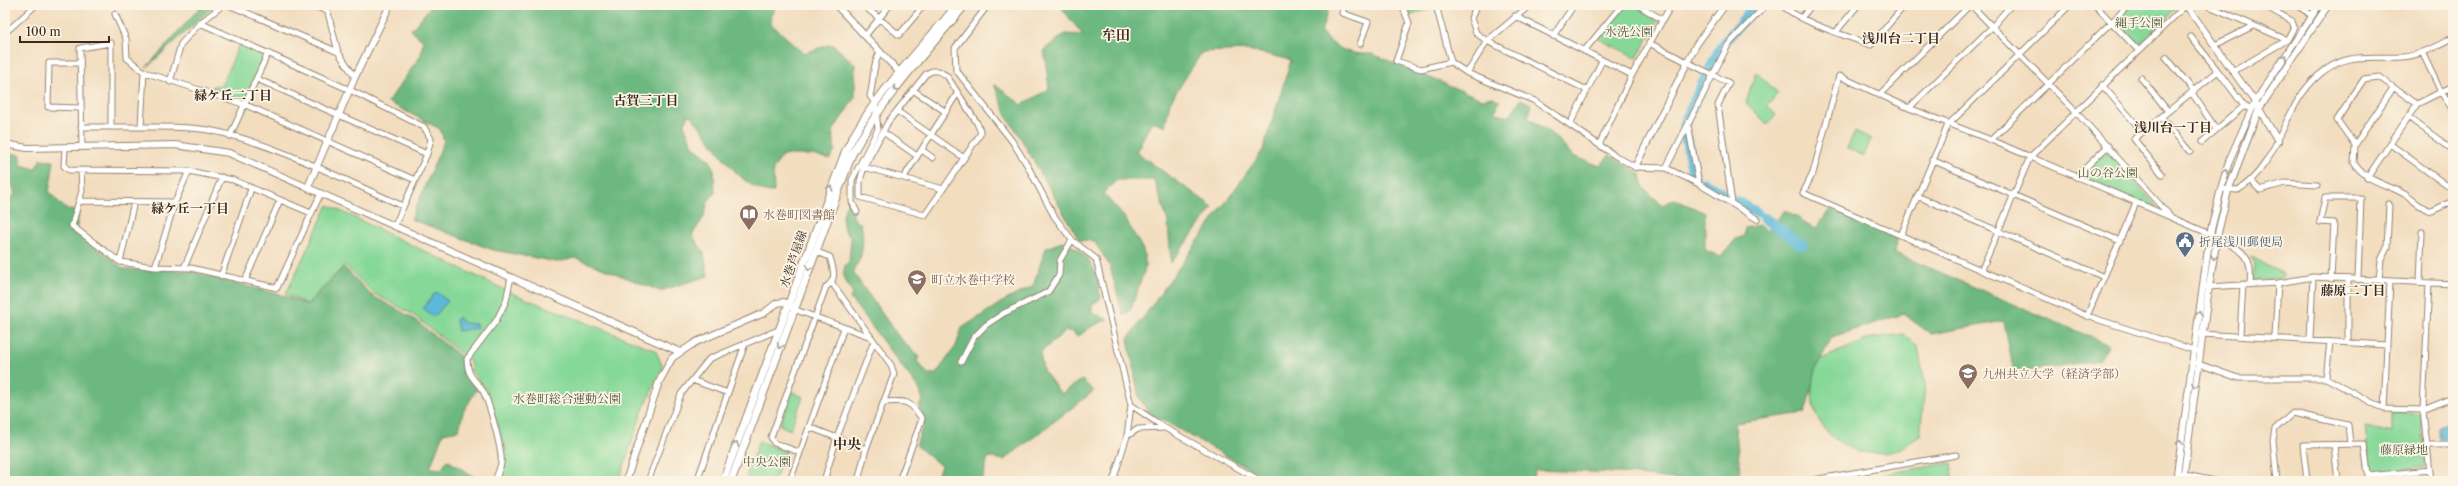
<svg xmlns="http://www.w3.org/2000/svg" width="2458" height="486" viewBox="0 0 2458 486" font-family="'Libre Caslon Text','Noto Serif JP',serif">
	<rect width="100%" height="100%" fill="#fcf5e5"/>
	<filter id="ink" filterUnits="userSpaceOnUse"><feTurbulence type="fractalNoise" baseFrequency=".025" numOctaves="2"/><feDisplacementMap in="SourceGraphic" scale="8" xChannelSelector="R" yChannelSelector="G"/><feConvolveMatrix kernelMatrix="1 2 1 2 8 2 1 2 1" color-interpolation-filters="sRGB"/></filter>
	<filter id="wash" filterUnits="userSpaceOnUse"><feTurbulence type="fractalNoise" baseFrequency=".012" numOctaves="4" result="noise"/><feDisplacementMap in="SourceGraphic" scale="16" xChannelSelector="R" yChannelSelector="G"/><feGaussianBlur stdDeviation="0.9" result="paint"/><feColorMatrix in="noise" values="0 0 0 0 0 0 0 0 0 0 0 0 0 0 0 0 0 1.4 0 .05"/><feComposite in="paint" operator="in"/></filter>
	<g filter="url(#wash)">
		<rect width="100%" height="100%" fill="#f2ddbf"/>
		<path fill="#86d898" stroke="#60815b" d="M1404,5h28l1,3 -25,8z
			M1625,5h10l23,15 -21,38 -40,-20z
			M2131,5h47v2l-40,39 -23,-25z
			M239,44l24,9 1,3 -19,42 -5,3 -28,-10 2,-6 5,2c7,-6 15,-33 20,-43z
			M1756,72l22,21 -11,13 9,9 -9,9 -21,-21z
			M2453,89v16l-8,-12z
			M1855,131l16,8 -7,17 -17,-8z
			M2106,151h3l49,57 -2,1 -74,-31v-3z
			M328,205l186,89 141,56 8,17 -21,45 -23,69h-120l6,-16v-17l-19,-59 -15,-18 -1,-10 -58,-47 -39,-21 -28,-28 -38,39 -21,-10z
			M2250,256l33,18v4l-30,2 1,-15z
			M1904,334l14,13 7,38 -5,51c-7,4 -14,10 -21,13 -35,15 -80,-9 -86,-46 -3,-16 1,-28 6,-43l52,-22z
			M792,392l11,5 -13,33 -10,-5z
			M2392,413l29,1 5,53 -56,7 -5,-48 27,6z
			M759,441l27,11 -12,29h-16l-12,-5z
			M1951,463l3,18 -101,-2z"/>
		<path fill="#6cb880" stroke="#54714f" d="M202,5h13l-69,63z
			M432,5h345l-7,12 2,8 32,28 28,-9 23,20v33l-22,34 2,20 -5,8 -18,-4h-29l-10,14 1,23c-36,1 -62,-56 -85,-78l-5,11 9,21 17,14 4,10 1,23 -7,8 -4,16 -12,18 12,18 4,23 -48,15 -84,-33 -19,4 -64,-12 -82,-31 33,-78 -4,-12 -52,-27 33,-47 2,-14 -12,-11z
			M1064,5h266l-9,27c14,17 29,23 51,22l110,45 11,-2 7,4 -5,11 14,5 12,-18 11,6 -4,12 29,21 16,18 27,10 9,-11 32,19 2,13 19,18 12,-6 31,14v37l16,7 15,-18 8,-3 1,-8 13,-3 9,6 18,-21 31,19 14,-20 66,27 -1,17 214,92 -10,15 -85,13 -10,-52 -73,13 -28,-20 -71,23 -15,29 -12,47 -70,10 6,58h-50l-71,-8 -85,-3 -1,11h-263l-121,-68 -11,-15 -11,-59 135,-189 28,-90 -43,-10 -46,2 -32,50 -5,24 -13,-5 -16,31 77,55 -42,56 -3,-41 -14,-42h-37l-14,13 22,25 18,32 3,16 -15,43 -8,7 -13,-50 -16,-25 -15,-1 -63,-110 -8,-11 -14,-35 28,21 27,-16 -5,-39 21,-16 18,1 -20,-25z
			M5,152l16,3v10l14,4 6,-10 13,2 -5,31 17,17 13,3 -3,20 48,37 65,2 96,25 22,9 37,-38 27,28 40,22 54,43v15l12,14 -14,23 -4,18 -16,3 -13,35 12,1 5,-9 34,21h-476v-278h2l8,-10 -3,-8 -7,-4z
			M849,197l5,22 7,5c3,13 3,35 -7,44v6l44,62 21,21 -2,4 11,13h8l20,-28 6,-18 40,-26 31,-16 13,-38 18,-7c29,16 31,26 37,57l-9,7v8l16,6 -17,8 -14,10 -5,-6h-7l-25,22 3,17 18,24 21,-14 12,11 -90,69 -16,-3 -6,24h-47l6,-15 -25,-21 9,-26 -6,-13 4,-7 -7,-14 -66,-87 3,-5 -10,-16 2,-12 4,-4 2,-23c-14,-14 -8,-24 -2,-41z"/>
		<path fill="#5bb9d9" stroke="#4b727c" d="M436,292l12,9 -14,16 -11,-9z
			M458,317l5,6 13,1 1,4 -19,3 -2,-11z
			M2453,420v19l-14,1v-14z"/>
		<g fill="none" stroke-linecap="round" stroke-linejoin="round">
			<path stroke="#5bb9d9" stroke-width="11" d="M1711,67l12,-23 33,-39
				M1684,124l23,-49
				M1686,138l8,39
				M1704,183l23,13
				M1736,201l20,11
				M1764,218l38,27"/>
		</g>
	</g>
	<g filter="url(#ink)">
		<g fill="none" stroke-linecap="round" stroke-linejoin="round">
			<defs>
				<path id="minor" d="M229,5l109,47
					M312,5l15,6
					M326,5l12,47 17,25
					M863,5l36,30 25,-30
					M988,5l-33,43 1,22 56,71 15,24 27,51 18,24 24,19 35,146 -4,31 -14,45
					M1345,5l-3,8 26,9 -8,22
					M1402,5l7,18 -13,38 25,8 30,-7
					M1436,5l15,57 16,11 68,28 79,54 21,12 31,1 33,16 58,35
					M1477,5l-6,13 5,15 11,8 100,49
					M1638,5l23,14
					M1782,5c17,17 65,31 89,40l34,-40
					M1971,5l105,107 95,105
					M2095,5l43,45
					M2207,5l80,35 -53,31
					M2263,5l29,16 2,6 -7,13
					M2296,5l16,10
					M115,14l11,25 1,19 17,14 102,33 169,75
					M1515,16l117,59
					M1802,17l10,-12
					M200,23l150,67 74,37 7,12 -4,15 -32,71
					M1836,32l22,-27
					M5,33l31,-28
					M865,36l25,-31
					M1553,36l21,-31
					M2191,37l27,34
					M1649,43l80,40 -11,22 14,98
					M2215,45l38,-19
					M1584,51l38,-46
					M2422,52l19,40 12,18
					M2166,57l28,34
					M80,63h-31l-1,44 32,1
					M932,71h7l8,5 30,47 4,10 -38,56 -79,-22 24,-45 38,-48z
					M144,72l-3,55c22,0 44,-1 67,3 62,11 136,50 195,76
					M1467,73l20,-32 43,-36
					M2141,78l27,33
					M257,79l170,75
					M170,82l11,-38 19,-21 23,-18
					M2102,85l41,47
					M913,90l33,22
					M2192,93l24,36
					M1879,95l91,-90
					M2417,104l-38,-27 -15,2 -27,41 18,25 -1,18c12,19 34,21 52,32 10,7 14,13 26,16l21,-10
					M1909,108l83,-81 19,-22
					M897,111l67,47
					M2161,117l29,35
					M2408,117l45,33
					M1570,124l32,-63
					M1688,125l11,59
					M81,127h60
					M883,132l34,24
					M230,136l38,-83
					M1991,140l138,-135
					M2202,142l42,-36
					M2390,144l63,46
					M1599,145l33,-70 39,-70
					M2355,145l38,-57
					M82,146l-2,-98 31,-5v83
					M65,147l-1,19 5,4 120,1 44,9 78,33
					M922,150l11,8
					M1932,160l188,81
					M861,166l3,1 -4,14v16l65,18 18,-26
					M1666,168l62,-123 38,-40
					M2162,174l-28,-35 84,-68 26,35 8,4
					M904,177l53,-83
					M2076,177l32,-31
					M2367,178l50,-74 36,-18
					M2251,181l9,9 25,-7 32,2
					M2221,189l17,1c43,-27 44,-84 81,-115 27,-24 51,-16 83,-18 18,-1 36,-12 51,-19
					M1917,196l187,81
					M79,201l3,-10 -1,-21
					M175,202l-96,-1 -7,25 48,36 35,5 36,1 86,20 44,-95
					M857,212l-5,-10v-22l26,-51 -3,-26 -5,-7c4,-15 2,-31 10,-44
					M1901,235l47,-110 122,-120
					M120,262l14,-60
					M155,267l20,-65 14,-31
					M184,268l38,-91
					M1982,269l48,-112 156,-152
					M221,276l30,-87
					M2331,279l3,-56 -14,-1 5,-24h36l-3,81
					M2379,280l2,-20 6,-12 2,-44
					M245,281l35,-81
					M2420,282l2,-50
					M832,283l39,54
					M2429,283l-6,127 8,71
					M2207,287l71,-4 35,-6 140,7
					M793,309l78,28 20,28 3,9 -28,75 -8,32
					M2087,316l49,-113
					M2200,334l187,11
					M2240,335l3,-51
					M2275,337l3,-54
					M2310,339l3,-62
					M2348,342v-63
					M2197,351l-110,-35 -284,-123 10,-20 26,-97 70,32 82,32 226,97c24,14 36,15 33,47
					M961,362l13,-25 12,-12 18,-12 44,-21 11,-17 1,-15 12,-20
					M2196,363l42,15h88l58,31 39,1 30,-12
					M2326,378l4,-36
					M692,380l36,13
					M883,402c23,-1 26,-3 39,17l-23,62
					M1131,405l34,23 96,53
					M2384,409l6,-128
					M809,427l57,22
					M1127,436l11,-7 26,-1
					M2334,445l4,36
					M2428,445h25
					M799,452l-25,-9 -3,-6 55,-150c12,-8 7,-18 4,-30l-15,-6
					M2398,473l1,8
					M2181,474l34,7
					M2368,476l62,-6
					M1813,480l143,-25
					M495,481c2,-6 5,-12 6,-18 2,-11 -12,-61 -18,-72 -9,-14 -15,-12 -16,-32l29,-38 10,-20 5,-24
					M648,481l33,-87 28,-35 69,-29
					M697,481l48,-137
					M790,481l54,-153
					M824,481l13,-44 37,-96
					M2277,481l-4,-41 2,-11 18,-16 55,12 2,19
					M2307,481l-4,-36 61,-1 5,37"/>
				<path id="tertiary" d="M836,5l66,70
					M2186,5l69,97 23,39
					M5,144l22,4 148,-3 54,8 451,199
					M1635,167l61,-122 29,-40
					M308,187l47,-110 35,-72
					M626,481l33,-99 13,-24 24,-16 68,-29 13,-10 7,-1 7,4
					M2176,481l34,-247 11,-45 8,-28 26,-59 64,-97
					M2183,481l26,-194 8,-50 11,-46 31,-82 69,-104"/>
				<path id="secondary" d="M723,481l123,-331c27,-54 73,-98 111,-145
					M731,481l121,-327c30,-55 73,-101 113,-149"/>
			</defs>
			<use href="#minor" stroke="#96846e" stroke-width="7"/>
			<use href="#tertiary" stroke="#96846e" stroke-width="8"/>
			<use href="#secondary" stroke="#96846e" stroke-width="9"/>
			<use href="#minor" stroke="#fff" stroke-width="5"/>
			<use href="#tertiary" stroke="#fff" stroke-width="6"/>
			<use href="#secondary" stroke="#fff" stroke-width="7"/>
		</g>
		<defs><path id="oneway-chevron" d="M-2-3.5L2.5 0L-2 3.5" fill="none" stroke-width="1.6" stroke-linecap="round" stroke-linejoin="round"/></defs>
		<g stroke="#a79f9a">
			<use href="#oneway-chevron" transform="translate(2284 57) rotate(-56)"/>
			<use href="#oneway-chevron" transform="translate(896 89) rotate(127)"/>
			<use href="#oneway-chevron" transform="translate(2226 172) rotate(-73)"/>
			<use href="#oneway-chevron" transform="translate(830 188) rotate(-70)"/>
			<use href="#oneway-chevron" transform="translate(2214 257) rotate(99)"/>
			<use href="#oneway-chevron" transform="translate(809 268) rotate(111)"/>
			<use href="#oneway-chevron" transform="translate(2199 314) rotate(-82)"/>
			<use href="#oneway-chevron" transform="translate(780 346) rotate(110)"/>
			<use href="#oneway-chevron" transform="translate(2195 385) rotate(98)"/>
			<use href="#oneway-chevron" transform="translate(2180 442) rotate(-82)"/>
			<use href="#oneway-chevron" transform="translate(736 444) rotate(-69)"/>
		</g>
	</g>
	<defs>
		<symbol id="library-pin" viewBox="-11 -11 22 30"><path d="M0 17L-7.5 6A9.5 9.5 0 1 1 7.5 6Z" fill="#8d6e63" stroke="#fcf5e5"/><path d="M-6-4Q-3-5.5-.7-3.5V5Q-3 3-6 4ZM6-4Q3-5.5 .7-3.5V5Q3 3 6 4Z" fill="#fff"/></symbol>
		<symbol id="civic-pin" viewBox="-11 -11 22 30"><path d="M0 17L-7.5 6A9.5 9.5 0 1 1 7.5 6Z" fill="#5c6f8a" stroke="#fcf5e5"/><path d="M-.6-6.5H3V-4.5H.6V-3L4-1V1h2V6H-6V1h2V-1L-.6-3ZM-1.2 2.5V6h2.4V2.5Z" fill="#fff"/></symbol>
		<symbol id="school-pin" viewBox="-11 -11 22 30"><path d="M0 17L-7.5 6A9.5 9.5 0 1 1 7.5 6Z" fill="#8d6e63" stroke="#fcf5e5"/><path d="M0-5L7-2L0 1L-7-2ZM-4 1L0 2.5L4 1V4Q0 6-4 4Z" fill="#fff"/></symbol>
		<symbol id="university-pin" viewBox="-11 -11 22 30"><path d="M0 17L-7.5 6A9.5 9.5 0 1 1 7.5 6Z" fill="#8d6e63" stroke="#fcf5e5"/><path d="M0-5L7-2L0 1L-7-2ZM-4 1L0 2.5L4 1V4Q0 6-4 4Z" fill="#fff"/></symbol>
	</defs>
	<g fill-rule="evenodd">
		<use href="#library-pin" x="738" y="203" width="22" height="30"/>
		<use href="#civic-pin" x="2174" y="230" width="22" height="30"/>
		<use href="#school-pin" x="906" y="268" width="22" height="30"/>
		<use href="#university-pin" x="1957" y="362" width="22" height="30"/>
	</g>
	<g text-anchor="middle" dominant-baseline="central" stroke-width="3.5" stroke-linejoin="round" paint-order="stroke">
		<g font-size="12" fill="#4e563c" stroke="#fcf5e5">
			<text x="2139" y="22">縄手公園</text>
			<text x="1629" y="31">水洗公園</text>
			<text x="2108" y="172">山の谷公園</text>
			<text x="567" y="398">水巻町総合運動公園</text>
			<text x="2404" y="449">藤原緑地</text>
			<text x="767" y="461">中央公園</text>
		</g>
		<g font-size="12" fill="#785e54" stroke="#fcf5e5" text-anchor="start">
			<text x="763" y="214">水巻町図書館</text>
			<text x="931" y="279">町立水巻中学校</text>
			<text x="1982" y="373">九州共立大学（経済学部）</text>
		</g>
		<g font-size="12" fill="#4e5e75" stroke="#fcf5e5" text-anchor="start">
			<text x="2199" y="241">折尾浅川郵便局</text>
		</g>
		<g font-size="12" fill="#3b2a1e" stroke="#fcf5e5">
			<text transform="translate(793 259) rotate(-71)">水巻芦屋線</text>
		</g>
		<g font-size="13" font-weight="bold" fill="#3b2a1e" stroke="#fcf5e5">
			<text x="1901" y="38">浅川台二丁目</text>
			<text x="233" y="95">緑ケ丘二丁目</text>
			<text x="646" y="100">古賀三丁目</text>
			<text x="2173" y="127">浅川台一丁目</text>
			<text x="190" y="208">緑ケ丘一丁目</text>
			<text x="2353" y="290">藤原二丁目</text>
		</g>
		<g font-size="14" font-weight="bold" fill="#3b2a1e" stroke="#fcf5e5">
			<text x="1116" y="35">牟田</text>
			<text x="847" y="444">中央</text>
		</g>
	</g>
	<rect width="2458" height="486" fill="none" stroke="#fcf5e5" stroke-width="20"/>
	<path d="M20 36v6h89v-6" fill="none" stroke="#3b2a1e" stroke-width="2"/>
	<text x="26" y="36" font-size="12" fill="#3b2a1e" stroke="#fcf5e5" stroke-width="3" paint-order="stroke">100 m</text>
</svg>
